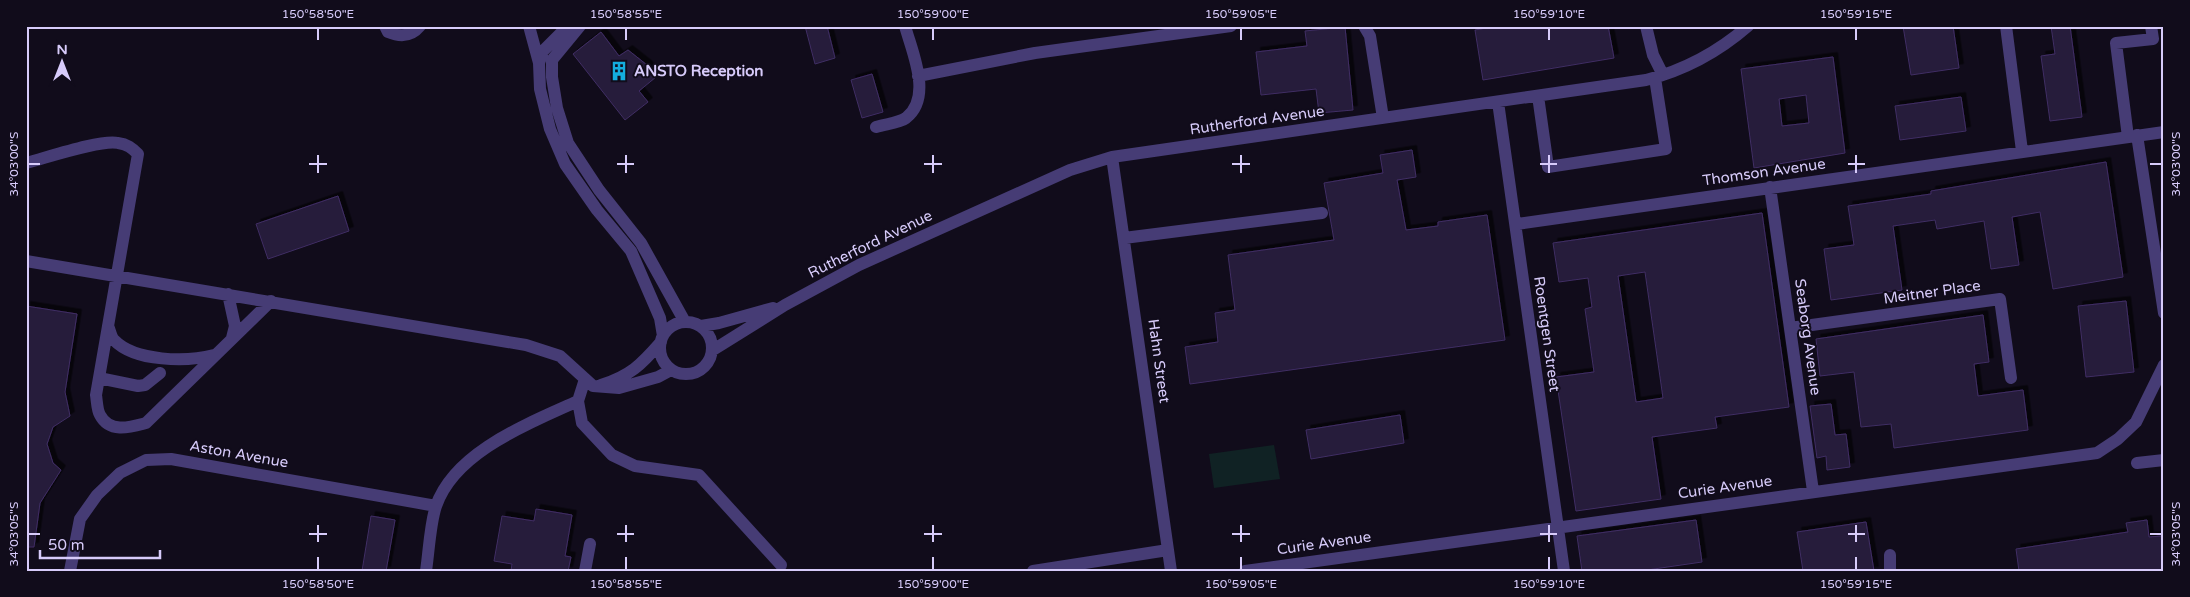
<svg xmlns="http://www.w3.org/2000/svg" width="2190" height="597" viewBox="0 0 2190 597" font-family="'Varela Round',sans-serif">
	<defs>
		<filter id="shadow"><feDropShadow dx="4.5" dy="-4.5" stdDeviation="0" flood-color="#0009"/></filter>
	</defs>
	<rect width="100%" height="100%" fill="#110c1b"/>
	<path fill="#102224" d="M1274,445l6,34 -66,9 -5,-34z"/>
	<path fill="#251a3a" stroke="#402e64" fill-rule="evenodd" filter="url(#shadow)" d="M805,26h22l8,32 -20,6z
		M1499,26h109l6,32 -131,22 -8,-50z
		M1903,26h50l6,42 -48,7z
		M2051,26h19l12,91 -32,4 -9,-65 14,-2z
		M1345,27l8,83 -34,3 -3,-24 -55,6 -5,-43 51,-6 -2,-15z
		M601,32l18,24 9,-6 19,15 9,12 -17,14 9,11 -23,18 -52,-66z
		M1833,57l12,96 -91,15 -13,-99zM1806,95l3,28 -27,3 -3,-27z
		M872,74l11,38 -21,6 -11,-38z
		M1961,97l5,34 -66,9 -5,-34z
		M1412,150l4,27 -19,3 9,50 32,-4v-4l49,-7 18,125 -315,44 -5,-37 33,-5 -3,-29 20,-3 -7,-55 106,-15 -10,-57 59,-10 -3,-18z
		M2106,162l17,115 -70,12 -13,-77 -28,5 7,48 -28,4 -7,-48 -47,8 -2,-9 -42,6 9,64 -71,10 -7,-51 30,-4 -6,-39 83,-12v-3z
		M338,196l11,35 -81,28 -12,-35z
		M1762,213l27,194 -74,10 2,11 -65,9 9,62 -85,12 -20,-134 38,-5 -9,-63 7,-2 -4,-29 -29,4 -6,-39zM1645,272l18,126 -27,4 -18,-126z
		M2126,301l8,71 -48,5 -8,-71z
		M26,306l51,8 -12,78 5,24 -17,11 -6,17 6,19 8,7 -21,33 -6,44h-8z
		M1983,315l6,47 -15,2 4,32 45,-6 5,40 -134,18 -3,-24 -30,3 -7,-55 -34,4 -4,-37z
		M1831,404l4,31 11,-1 4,33 -23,3 -1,-14 -9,2 -7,-52z
		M1400,415l4,28 -93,16 -5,-29z
		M536,509l36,6 -7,41 6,1 -3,14h-57l1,-7 -18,-3 8,-45 32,5z
		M371,516l24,4 -9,51h-24z
		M1696,520l6,42 -62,9h-58l-5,-35z
		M2147,520l2,17 13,-1 2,35h-145l-3,-22 112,-17 -2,-9z
		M1866,522l8,49h-71l-6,-39z"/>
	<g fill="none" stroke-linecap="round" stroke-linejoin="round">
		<path stroke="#463c75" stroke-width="12" d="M385,26l3,6c12,5 23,5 32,-6
			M529,26l10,37
			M568,26l-25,25 -4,12 1,26 10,40 15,35 32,46 34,41 29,67 3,18
			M580,26l-28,34v17l5,31 11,35 31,47 42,53 44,79
			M1364,26l6,10 13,82
			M1646,26l7,29 10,20
			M2006,26l16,125
			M918,76l117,-23 196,-27
			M1538,96l10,71 118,-18 -11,-71
			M1498,102l66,469
			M876,127c9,-3 23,-4 30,-9 27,-21 6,-66 -1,-92
			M2137,135l27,178
			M2128,137l-12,-94 37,-4 -2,-13
			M1112,157l59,414
			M26,163c20,-5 75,-24 92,-20 9,1 14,5 20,11l-42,241c1,6 1,15 4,20 10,19 31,12 46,8l125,-122
			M1770,187l43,304
			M1517,224l647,-92
			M1124,238l198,-25
			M26,261l500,84 34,11 33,30 26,2 39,-11 13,-7
			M228,294l7,32 -3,12
			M660 348a26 26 0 1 1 52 0a26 26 0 1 1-52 0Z
			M108,326c2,4 3,11 6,14 21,22 73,22 100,15
			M701,326l18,-3 54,-15
			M1790,328l210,-29 11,79
			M713,350l72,-45 74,-40 211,-95 42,-13 534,-77c39,-10 71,-27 102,-54
			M99,378l39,8 7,-1 15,-12
			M585,379l-7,22 4,22 30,32 23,11 64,9 82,90
			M601,385c29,-9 40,-20 60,-43
			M2137,463l27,-3
			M1890,555v16
			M70,571l10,-52 17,-24 23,-22 26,-13 25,-1 265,47
			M426,571c3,-20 4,-47 10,-65 19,-55 94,-83 142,-105
			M585,571l5,-27
			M1033,571l135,-21
			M1245,571l852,-118 21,-14 18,-17 28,-57"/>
	</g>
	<path fill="none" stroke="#d7cbfa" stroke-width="2" d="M318,28v12M626,28v12M933,28v12M1241,28v12M1549,28v12M1856,28v12M318,155v18M626,155v18M933,155v18M1241,155v18M1549,155v18M1856,155v18M28,164h12M309,164h18M617,164h17M924,164h18M1232,164h18M1540,164h17M1848,164h17M2150,164h12M318,525v17M626,525v17M933,525v17M1241,525v17M1549,525v17M1856,525v17M28,534h12M309,534h18M617,534h17M924,534h18M1232,534h18M1540,534h17M1848,534h17M2150,534h12M318,557v13M626,557v13M933,557v13M1241,557v13M1549,557v13M1856,557v13"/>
	<defs>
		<symbol id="building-bare" viewBox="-9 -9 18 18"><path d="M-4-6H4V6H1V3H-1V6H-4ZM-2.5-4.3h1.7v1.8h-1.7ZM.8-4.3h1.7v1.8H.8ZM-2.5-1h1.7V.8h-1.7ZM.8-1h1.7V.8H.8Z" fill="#14addd" stroke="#110c1b" stroke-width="2.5" paint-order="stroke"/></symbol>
	</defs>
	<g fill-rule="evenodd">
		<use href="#building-bare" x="605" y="57" width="28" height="28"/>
	</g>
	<g text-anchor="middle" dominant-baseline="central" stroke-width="4" stroke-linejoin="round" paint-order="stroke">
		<g font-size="15" font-weight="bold" fill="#d7cbfa" stroke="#110c1b" text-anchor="start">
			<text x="634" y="71">ANSTO Reception</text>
		</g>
		<g font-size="15" fill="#d7cbfa" stroke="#110c1b">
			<text transform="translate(1257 120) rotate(-8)">Rutherford Avenue</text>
			<text transform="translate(1764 172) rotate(-8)">Thomson Avenue</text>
			<text transform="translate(870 244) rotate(-26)">Rutherford Avenue</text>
			<text transform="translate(1932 292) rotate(-8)">Meitner Place</text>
			<text transform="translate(1547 334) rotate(82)">Roentgen Street</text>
			<text transform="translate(1808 337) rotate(82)">Seaborg Avenue</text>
			<text transform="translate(1159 361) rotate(82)">Hahn Street</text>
			<text transform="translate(239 454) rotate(10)">Aston Avenue</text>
			<text transform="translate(1725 487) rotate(-8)">Curie Avenue</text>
			<text transform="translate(1324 543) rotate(-8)">Curie Avenue</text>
		</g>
	</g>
	<rect width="2190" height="597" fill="none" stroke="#110c1b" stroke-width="55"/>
	<g transform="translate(62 62)" stroke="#110c1b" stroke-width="4" paint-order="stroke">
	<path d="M0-4L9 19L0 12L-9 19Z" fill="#d7cbfa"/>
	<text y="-8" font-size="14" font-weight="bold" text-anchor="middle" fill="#d7cbfa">N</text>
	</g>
	<path d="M40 550v8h120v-8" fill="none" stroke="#d7cbfa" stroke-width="2.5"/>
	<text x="48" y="550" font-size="15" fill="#d7cbfa" stroke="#110c1b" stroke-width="4" paint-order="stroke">50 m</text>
	<rect x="28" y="28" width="2134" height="542" fill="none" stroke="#d7cbfa" stroke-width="2"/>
	<g font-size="12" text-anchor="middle" fill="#d7cbfa">
		<text x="318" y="18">150°58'50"E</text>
		<text x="626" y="18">150°58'55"E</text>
		<text x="933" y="18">150°59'00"E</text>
		<text x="1241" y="18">150°59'05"E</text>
		<text x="1549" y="18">150°59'10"E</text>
		<text x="1856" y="18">150°59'15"E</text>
		<text transform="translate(14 164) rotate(-90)" y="4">34°03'00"S</text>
		<text transform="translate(2176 164) rotate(-90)" y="4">34°03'00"S</text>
		<text transform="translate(14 534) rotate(-90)" y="4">34°03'05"S</text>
		<text transform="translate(2176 534) rotate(-90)" y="4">34°03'05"S</text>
		<text x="318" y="588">150°58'50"E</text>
		<text x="626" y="588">150°58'55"E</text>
		<text x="933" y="588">150°59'00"E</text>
		<text x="1241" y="588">150°59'05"E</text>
		<text x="1549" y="588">150°59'10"E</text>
		<text x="1856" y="588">150°59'15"E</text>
	</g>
</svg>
